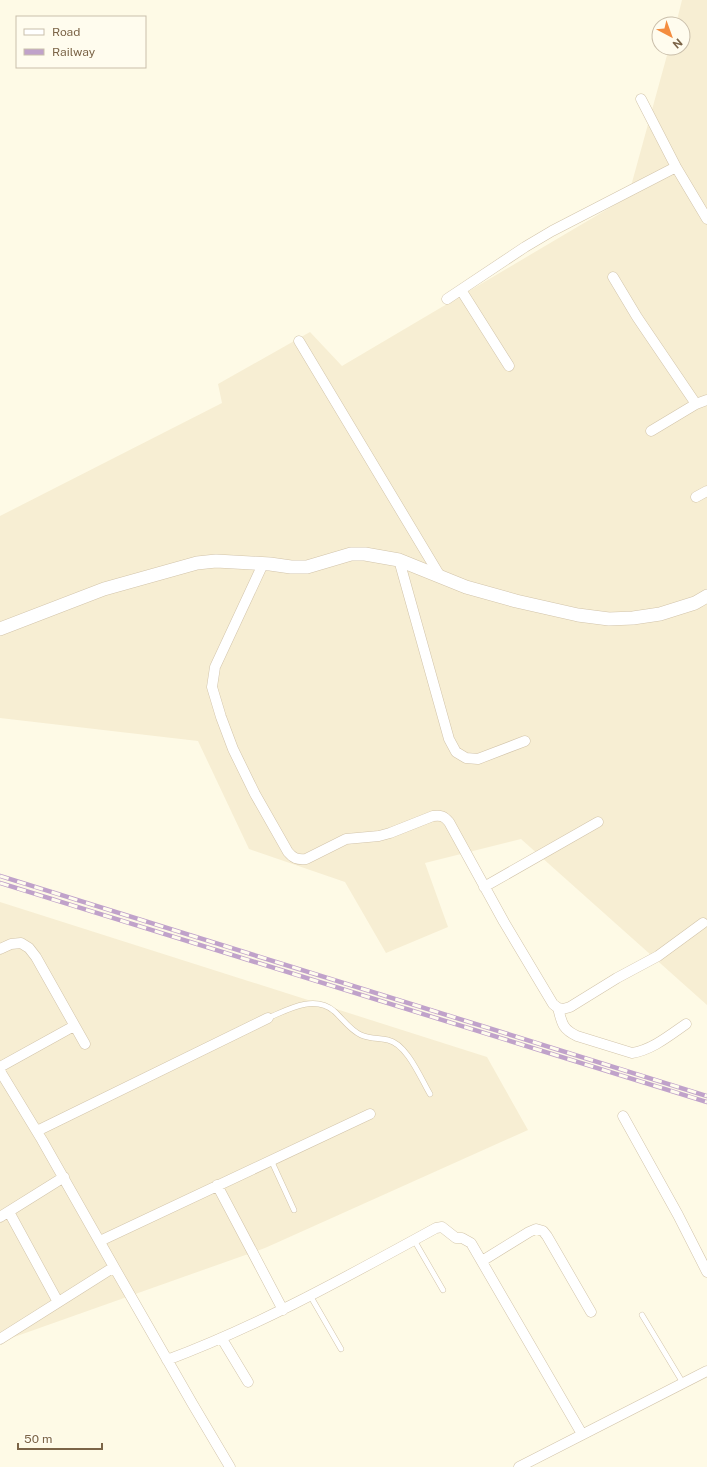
<svg xmlns="http://www.w3.org/2000/svg" width="707" height="1467" viewBox="0 0 707 1467" font-family="'Public Sans',sans-serif">
	<rect width="100%" height="100%" fill="#fefae6"/>
	<path fill="#f7eed3" d="M682,0h25v1005l-186,-166 -96,24 23,64 -62,26 -41,-71 -96,-33 -51,-108 -198,-23v-202l222,-113 -4,-19 92,-52 32,34 286,-169 41,-149h14v-24h-7z
		M0,902l487,155 41,73 -263,118 -265,94z"/>
	<g fill="none" stroke-linecap="round" stroke-linejoin="round">
		<defs>
			<path id="service" d="M268,1018c19,-8 46,-24 66,-7 9,8 16,19 27,24 9,4 18,3 27,5 19,4 33,39 42,54
				M271,1160l23,50
				M414,1240l29,50
				M311,1297l30,52
				M642,1315l41,68"/>
			<path id="minor" d="M641,99l35,68 31,52
				M613,277l24,40 59,87
				M461,290l48,76
				M447,299l78,-52 27,-16 124,-64
				M299,341l141,235
				M651,431l45,-27 11,-4
				M696,497l11,-6
				M399,560l50,179 7,13 10,6 12,1 47,-18
				M263,564l-48,103 -3,20 9,30 12,32 22,45 33,58c5,6 9,8 18,7l40,-20 33,-3 11,-3 43,-17c8,-1 11,0 16,6l55,100 49,82 5,4 5,1 7,-2 47,-29 41,-22 45,-33
				M484,887l114,-65
				M0,949l11,-5 10,-1 8,5 7,9 49,87
				M558,1008c4,15 4,21 19,28l55,17c20,-3 38,-18 54,-29
				M0,1067l74,-41
				M0,1071l42,69 72,127 -114,72
				M623,1116l55,99 29,57
				M37,1131l231,-113
				M217,1185l66,125
				M9,1212l49,90
				M0,1217l64,-40
				M100,1241l270,-127
				M482,1261l47,-29 7,-3 7,2 4,5 44,76
				M114,1267l78,136 38,64
				M222,1339l26,43
				M167,1360c94,-35 181,-84 269,-132l6,-1 14,11h6l9,5 111,191
				M519,1467l188,-96"/>
			<path id="tertiary" d="M0,629l104,-40 93,-26 19,-2 54,3 21,3h16l44,-13h14l34,6 67,27 50,14 62,14 31,4 24,-1 27,-4 35,-11 12,-7"/>
		</defs>
		<use href="#service" stroke="#d2c4aa" stroke-width="6"/>
		<use href="#minor" stroke="#d2c4aa" stroke-width="11"/>
		<use href="#tertiary" stroke="#d2c4aa" stroke-width="14"/>
		<use href="#service" stroke="#fff" stroke-width="5"/>
		<use href="#minor" stroke="#fff" stroke-width="10"/>
		<use href="#tertiary" stroke="#fff" stroke-width="13"/>
		<defs>
			<path id="rail" d="M0,876l707,220
				M0,883l707,219"/>
		</defs>
		<use href="#rail" stroke="#c0a2ca" stroke-width="4.5"/>
		<use href="#rail" stroke="#fffcee" stroke-width="3" stroke-dasharray="9" stroke-linecap="butt"/>
	</g>
	<rect x="16" y="16" width="130" height="52" fill="#fffcee" stroke="#cabfab"/>
	<rect x="24" y="29" width="20" height="6" fill="#ffffff" stroke="#cabfab"/>
	<text x="52" y="36" font-size="12" fill="#7b6447">Road</text>
	<rect x="24" y="49" width="20" height="6" fill="#c0a2ca" stroke="#cabfab"/>
	<text x="52" y="56" font-size="12" fill="#7b6447">Railway</text>
	<g transform="translate(671 36) rotate(139)"><circle r="19" fill="#fffcee" stroke="#cabfab"/>
	<path d="M0-3L7 15L0 10L-7 15Z" fill="#f48d3f"/>
	<text y="-6" font-size="11" font-weight="bold" text-anchor="middle" fill="#7b6447">N</text>
	</g>
	<path d="M18 1443v6h84v-6" fill="none" stroke="#7b6447" stroke-width="2"/>
	<text x="24" y="1443" font-size="12" fill="#7b6447" stroke="#fffcee" stroke-width="3" paint-order="stroke">50 m</text>
</svg>
